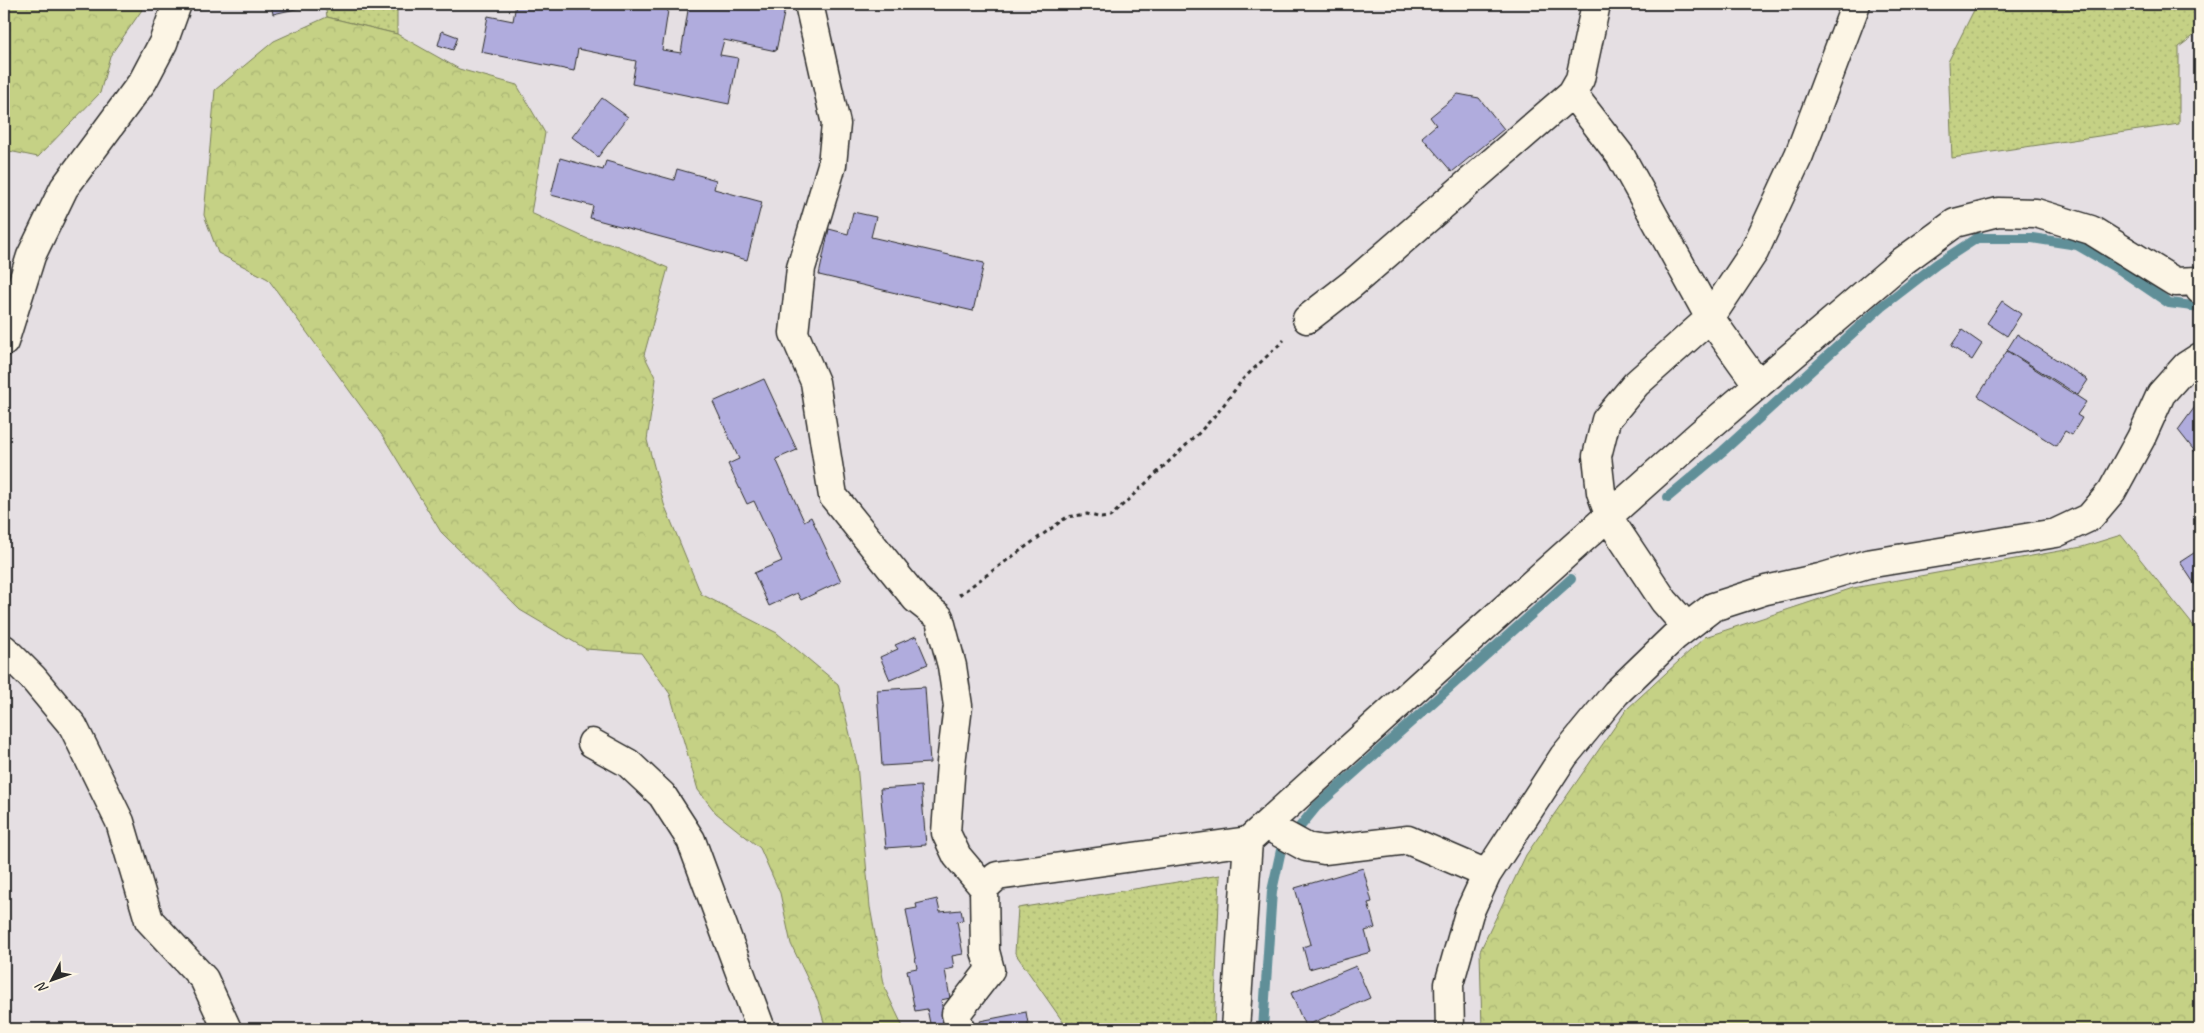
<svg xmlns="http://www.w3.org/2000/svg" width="2204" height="1033" viewBox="0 0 2204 1033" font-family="Caveat,sans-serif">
	<defs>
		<pattern id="grass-dots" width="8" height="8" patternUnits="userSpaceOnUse" patternTransform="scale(1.25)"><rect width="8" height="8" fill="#c5d185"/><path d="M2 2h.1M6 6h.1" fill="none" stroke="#a9b473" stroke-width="1.8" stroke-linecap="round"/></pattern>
		<pattern id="forest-crowns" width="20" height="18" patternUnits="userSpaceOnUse" patternTransform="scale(1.25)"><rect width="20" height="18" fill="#c5d185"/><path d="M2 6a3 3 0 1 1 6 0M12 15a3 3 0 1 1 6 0" fill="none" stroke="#a9b473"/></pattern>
	</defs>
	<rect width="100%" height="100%" fill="#e5dfe3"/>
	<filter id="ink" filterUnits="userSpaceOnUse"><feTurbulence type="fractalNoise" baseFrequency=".02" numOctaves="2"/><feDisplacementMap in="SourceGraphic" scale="10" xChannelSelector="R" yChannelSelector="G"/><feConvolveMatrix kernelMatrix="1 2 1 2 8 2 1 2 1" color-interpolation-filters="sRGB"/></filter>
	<g filter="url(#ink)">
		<path fill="url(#grass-dots)" stroke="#787e58" d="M325,4h72v30l-70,-17z
			M1977,4h223v27l-21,16v77l-227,34 -4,-96z
			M1220,875l-6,154h-146l-53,-76 3,-45z"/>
		<path fill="url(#forest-crowns)" stroke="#787e58" d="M4,4h142l-36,52 -10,37 -62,64 -34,-7z
			M327,17l70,17 62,35 58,16 28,48 -14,80 57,26 30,7 50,22 -24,87 12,24 -9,61 17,64 37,90 76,39 61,51 19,80 13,143 15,82 19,40h-82l3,-3 -7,-25 -27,-57 -11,-51 -20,-45 -44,-35 -18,-23 -28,-96 -29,-41 -55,-4 -66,-39 -79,-78 -57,-94 -116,-159 -50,-26 -14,-38 11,-125 59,-49z
			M2121,535l79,99v395h-718l-2,-78 46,-96 101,-146 78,-72 148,-49 229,-41z"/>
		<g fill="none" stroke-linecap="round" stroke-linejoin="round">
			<path stroke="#608f98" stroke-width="10" d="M1668,497l55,-46 158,-144 56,-43 40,-26h55l45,7 45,26 47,32 31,4
				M1263,1029l9,-138 9,-41 35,-43 255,-228"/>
		</g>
		<path fill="#b0acdd" stroke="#2b2b2b" d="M271,4h28l1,4 -27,6z
			M516,4h153l-7,46 19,3 8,-49h-5h102l-10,47 -52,-11 -4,15 18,3 -9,46 -97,-20 4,-23 -58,-12 -4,22 -93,-19 7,-36 25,5z
			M442,31l16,6 -5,13 -15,-5z
			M1458,94l21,4 25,31 -52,43 -30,-35 14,-12 -6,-8z
			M602,98l26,19 -30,40 -26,-20z
			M560,158l43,12 3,-9 68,19 3,-11 39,11 -2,9 48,13 -15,58 -157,-42 3,-12 -42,-11z
			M853,212l23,5 -5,20 113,26 -11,48 -154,-36 10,-46 19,5z
			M2002,301l19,13 -14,22 -20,-13z
			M1962,330l20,14 -10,16 -21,-14z
			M2017,334l71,46 -10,15 -71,-45z
			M2007,351l79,51 -9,13 5,3 -10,17 -7,-4 -9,15 -78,-50z
			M764,379l33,71 -21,9 28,62 7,-4 30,64 -40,19 -4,-7 -28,13 -15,-33 28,-12 -28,-60 -7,3 -19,-40 11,-5 -26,-57z
			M2200,400v58l-22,-28z
			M2197,551l3,6v35l-20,-30z
			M916,636l12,28 -38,16 -10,-23 18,-8 -3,-4z
			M925,687l5,76 -48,3 -5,-76z
			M921,786l5,59 -40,3 -6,-59z
			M1363,868l9,34 -4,1 7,25 -10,3 6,21 -62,17 -6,-22 8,-3 -16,-56z
			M937,899l3,13 21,-2 2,10 -6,1 6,33 -11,2 2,12 -9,2 5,28 -9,2 4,26 -14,2 -4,-19 -12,2 -8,-41 10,-2 -11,-58 11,-2 -1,-4z
			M1356,966l14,32 -65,28 -14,-33z
			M1026,1012l3,17h-47l-2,-8z"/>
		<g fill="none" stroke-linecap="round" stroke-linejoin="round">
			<defs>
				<path id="minor" d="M809,4l27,120 -4,41 -31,103 -7,65 21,49 18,114 83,103 23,18 13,49 6,40 -7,57 -5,70 11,23 27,32 1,63 5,19 -34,44 4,15
					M1572,93l8,-14 16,-75
					M1307,319l45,-35 220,-191 48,62 90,163 48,67
					M4,342l27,-86 33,-68 79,-107 20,-38 14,-39
					M1687,627l-23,-26 -52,-78 -11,-31 -4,-36 9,-36 30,-36 74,-66 44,-66 45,-97 57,-151
					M4,649l29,29 40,48 47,96 29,98 55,59 23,50
					M592,743l36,20 34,32 29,45 70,189
					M1266,825l40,22 18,3 84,-10 79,34
					M984,888l13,-12 251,-35
					M1235,1029l13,-188 197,-179 253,-226 205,-175 52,-38 43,-11 38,1 55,17 84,52 23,-1 2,9
					M1450,1029l-1,-45 20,-71 18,-39 77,-118 52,-63 58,-56 39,-30 53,-17 54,-12 47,-14 189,-31 34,-16 22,-26 29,-53 20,-44 25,-28 14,-9"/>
			</defs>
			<use href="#minor" stroke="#2b2b2b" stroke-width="31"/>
			<path stroke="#2b2b2b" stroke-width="3" stroke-dasharray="4 4" stroke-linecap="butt" d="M959,595l108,-78 20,-3 14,4 9,-1 88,-83 21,-23 24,-32 41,-39"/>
			<use href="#minor" stroke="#fcf5e5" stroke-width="28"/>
		</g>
	</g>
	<rect width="2204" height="1033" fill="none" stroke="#fcf5e5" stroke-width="20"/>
	<rect x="10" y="10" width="2184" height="1013" fill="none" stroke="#2b2b2b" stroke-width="2" filter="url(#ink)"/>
	<g transform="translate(52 980) rotate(229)" stroke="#fcf5e5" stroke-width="4" paint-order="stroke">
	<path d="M0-4L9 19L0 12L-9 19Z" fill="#2b2b2b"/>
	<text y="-8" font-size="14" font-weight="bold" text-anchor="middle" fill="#2b2b2b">N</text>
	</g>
</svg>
